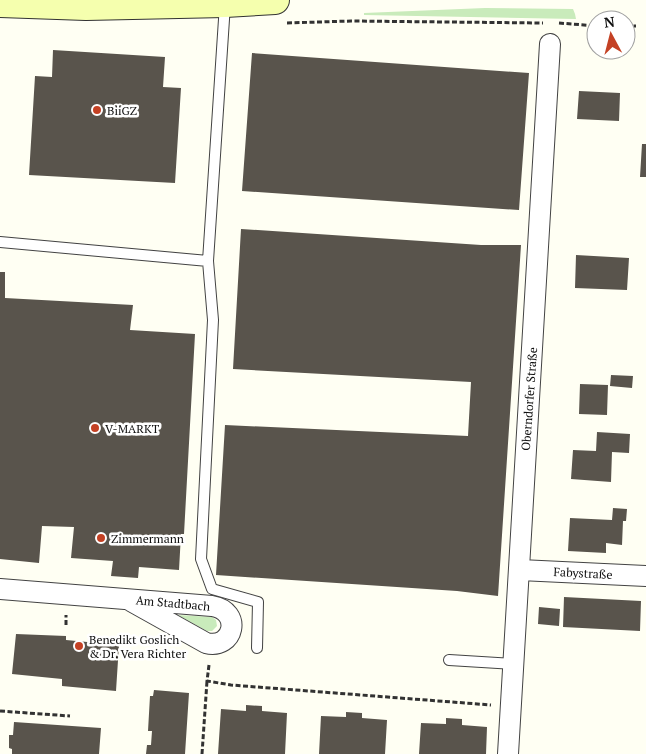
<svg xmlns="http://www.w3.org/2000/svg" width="646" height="754" viewBox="0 0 646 754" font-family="'PT Serif',serif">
	<rect width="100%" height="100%" fill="#fffff3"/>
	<path fill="#c9ebbb" d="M485,8l88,1 2,5 1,5 -212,-4v-2z
		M178,615l34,2 4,3 1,6 -5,5h-5z"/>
	<path fill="#59544c" d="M53,50l112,7 -2,30 18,1 -6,95 -146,-8 6,-99 17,1z
		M252,53l277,20 -10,137 -277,-19z
		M579,91l41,2 -1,28 -42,-2z
		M642,144h4v33h-6z
		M241,229l240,16h40l-23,351 -41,-5 -241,-16 9,-150 243,11 3,-54 -238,-13z
		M576,255l53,3 -2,32 -52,-2z
		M0,272h5v26l128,7 -3,25 65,4 -11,200h-3l-2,36 -40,-3 -1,11 -27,-2 2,-15 -42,-3 3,-31 -32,-1 -3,37 -39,-4z
		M611,375l22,1 -1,12 -22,-2z
		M580,384l28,1 -1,30 -28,-1z
		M597,432l33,2 -1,19 -17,-1 -1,30 -40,-3 2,-29 23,1z
		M613,508l14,1 -1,12h-3l-1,24 -16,-2v10l-38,-2 2,-33 42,2z
		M564,597l77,4 -1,30 -77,-4z
		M539,607l21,2 -1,17 -21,-2z
		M16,634l50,2v4l53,5 -3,46 -54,-5v-7l-50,-5z
		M154,690l35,3 -4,61h-39l1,-9h4l1,-14h-4l2,-35h3z
		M246,705l16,1v5l25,2 -2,41h-67l3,-45 25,2z
		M346,712l16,1v5l25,2 -2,34h-66l2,-38 25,1z
		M446,718l16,1v6l25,2 -1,27h-67l2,-31 25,1z
		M14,722l87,6 -2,26h-87v-5l-3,-1v-13h4z"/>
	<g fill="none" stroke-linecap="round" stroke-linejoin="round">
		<defs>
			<path id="lane" d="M0,242l208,19 17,-257
				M208,261l5,59 -12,239 11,30 46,13 -1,46
				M449,660l65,4"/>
			<path id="street" d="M520,570l126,6
				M0,589l212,17c31,5 22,44 -6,37l-77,-43
				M508,754c16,-237 28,-474 42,-710"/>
			<path id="secondary" d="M0,3l86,3 139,-3 50,-3"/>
		</defs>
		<use href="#lane" stroke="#434343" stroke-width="12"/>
		<use href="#street" stroke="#434343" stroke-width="22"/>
		<use href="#secondary" stroke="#323232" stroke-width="30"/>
		<path stroke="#323232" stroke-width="3" stroke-dasharray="5 2.5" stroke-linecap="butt" d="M287,23l64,-2 192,2
			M559,23l37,3
			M626,26h10
			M66,625v-10
			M209,665l-2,16 24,4 260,20
			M0,711l70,5
			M202,754l5,-73"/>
		<use href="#lane" stroke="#fff" stroke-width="10"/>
		<use href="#street" stroke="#fff" stroke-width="20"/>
		<use href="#secondary" stroke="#f5ffae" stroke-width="28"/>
	</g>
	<g fill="#c44124" stroke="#fff" stroke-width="2">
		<circle cx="97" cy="110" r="5"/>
		<circle cx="95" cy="428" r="5"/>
		<circle cx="101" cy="538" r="5"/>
		<circle cx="79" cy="646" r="5"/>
	</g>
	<g text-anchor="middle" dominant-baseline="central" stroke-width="5" stroke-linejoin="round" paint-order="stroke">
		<g font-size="12" fill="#101010" stroke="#fff" text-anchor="start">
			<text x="107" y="110">BiiGZ</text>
			<text x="105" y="428">V-MARKT</text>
			<text x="111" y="538">Zimmermann</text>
			<text x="89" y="639">Benedikt Goslich<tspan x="89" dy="14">&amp; Dr. Vera Richter</tspan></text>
		</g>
		<g font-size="12" fill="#101010" stroke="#fff">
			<text transform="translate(529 399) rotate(-86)">Oberndorfer Straße</text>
			<text transform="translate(583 573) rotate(3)">Fabystraße</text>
			<text transform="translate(173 603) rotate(5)">Am Stadtbach</text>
		</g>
	</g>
	<g transform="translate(611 35) rotate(353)"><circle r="24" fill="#ffffff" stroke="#9f9f9f"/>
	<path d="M0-4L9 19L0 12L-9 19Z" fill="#c44124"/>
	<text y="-8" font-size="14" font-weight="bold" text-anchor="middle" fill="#101010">N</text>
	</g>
</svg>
